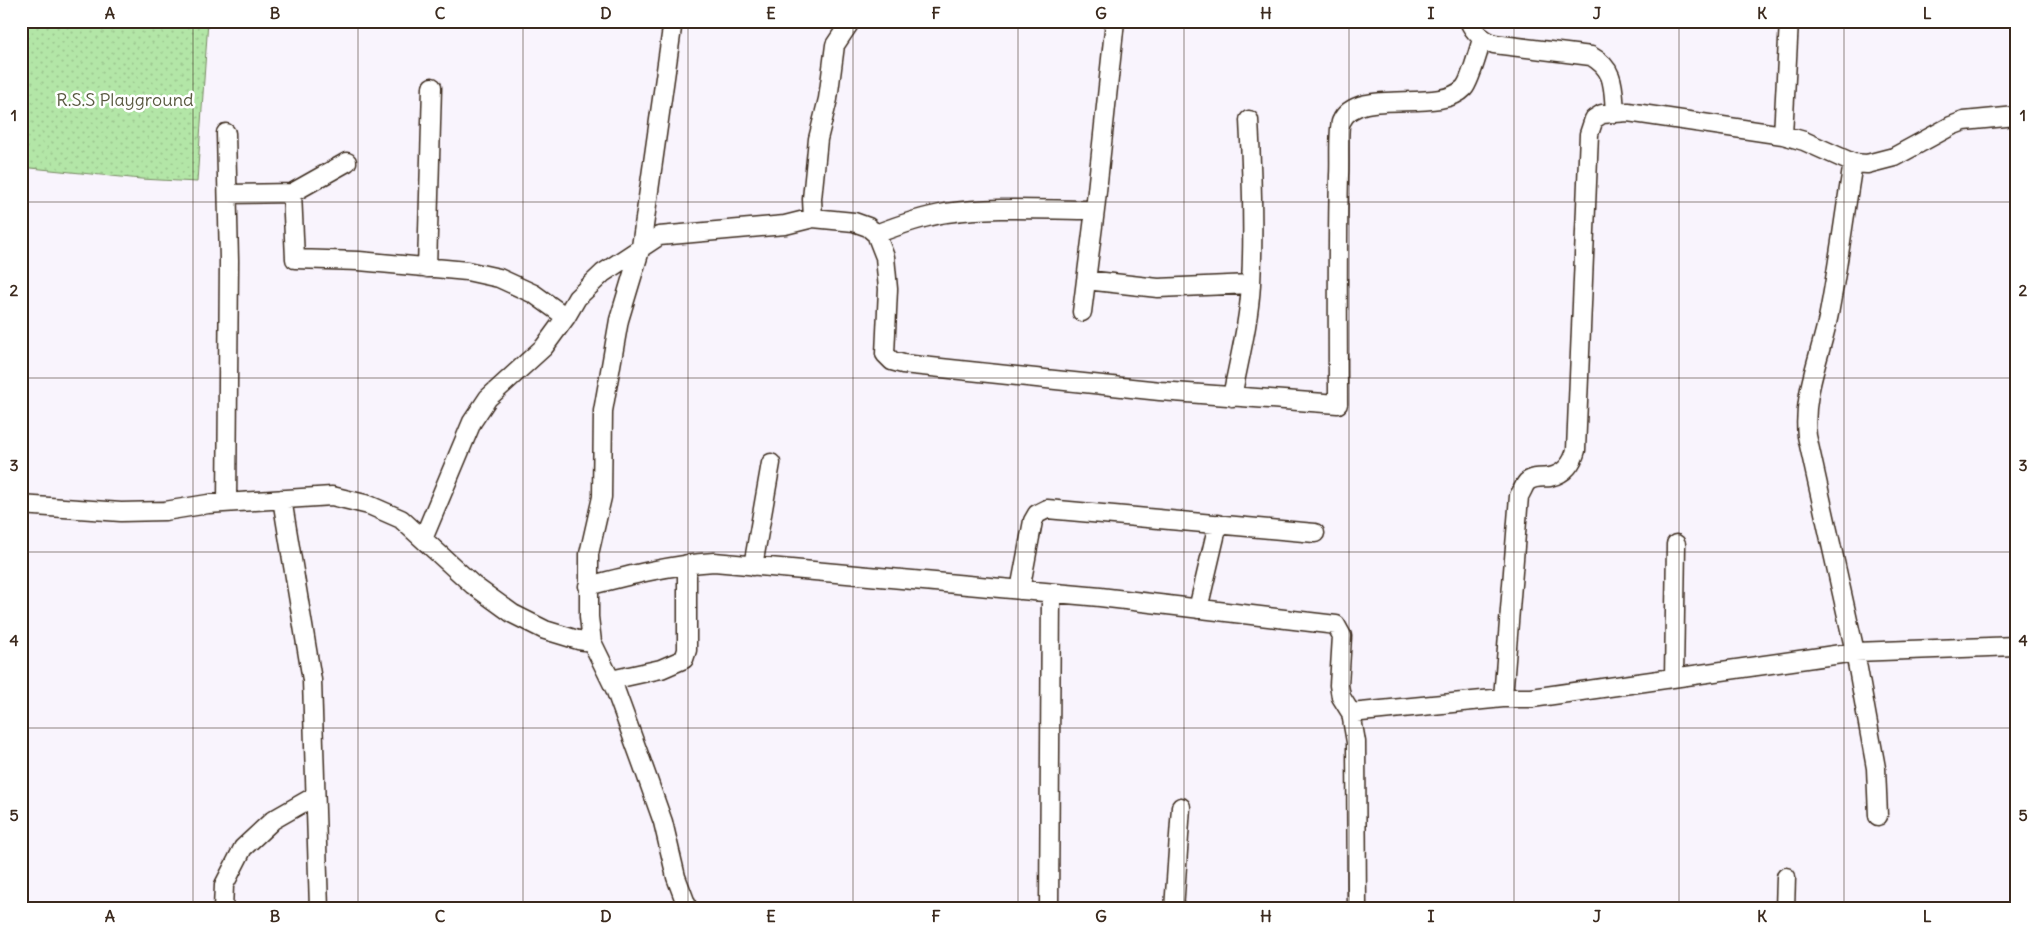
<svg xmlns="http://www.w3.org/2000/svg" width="2037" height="930" viewBox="0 0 2037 930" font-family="Delius,sans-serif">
	<defs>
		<pattern id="park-dots" width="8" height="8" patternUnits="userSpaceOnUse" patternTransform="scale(1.25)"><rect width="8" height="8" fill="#b3e6a7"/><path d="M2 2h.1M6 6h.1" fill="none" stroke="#9bc58f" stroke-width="1.8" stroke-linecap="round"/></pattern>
	</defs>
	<rect width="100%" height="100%" fill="#f9f4fd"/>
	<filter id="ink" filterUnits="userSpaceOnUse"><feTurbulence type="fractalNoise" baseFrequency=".02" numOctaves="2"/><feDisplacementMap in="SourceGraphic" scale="10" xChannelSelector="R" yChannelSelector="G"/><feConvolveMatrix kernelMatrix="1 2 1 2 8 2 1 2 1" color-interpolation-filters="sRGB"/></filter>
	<g filter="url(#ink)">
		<path fill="url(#park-dots)" stroke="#778862" d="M21,21h187l-11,161 -56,-3 -120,-12z"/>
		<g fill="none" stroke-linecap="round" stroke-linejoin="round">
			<defs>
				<path id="minor" d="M1469,21c5,12 13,18 25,23l97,12c24,13 22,31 24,56
					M226,133l3,128 -2,242
					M1783,135l6,-114
					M1853,163c-8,48 -14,97 -23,145 -7,43 -28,84 -23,128l48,216 21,116 2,48
					M292,193l55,-31
					M228,194l64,-1 3,66 64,2 108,10 32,7 35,16 32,23
					M813,218l-1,-19 6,-60 10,-40 7,-54 16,-24
					M876,234c23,-9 46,-17 70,-21 49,-7 100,-3 149,-3
					M427,268l5,-181
					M1086,280l72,8 93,-4
					M1082,312l13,-102 20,-189
					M1232,397c7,-37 17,-75 19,-113 3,-55 1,-109 -2,-164
					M282,499l30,181 7,229
					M21,505l100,7 44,-1 43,-7 124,-8 37,9 32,14 72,66 40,29 32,16 33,10 14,2 23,47 27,74 21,59 13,55 12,32
					M423,539l49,-117 16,-24 56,-51 22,-30 11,-19 26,-25 56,-37 126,-11 28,-7 41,4 14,5 8,7 9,23 3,32 -3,65 7,7 11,3 257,27 178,13c0,-76 -1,-153 1,-229 1,-10 -1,-46 2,-53 15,-37 98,-7 123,-34 6,-6 15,-39 18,-49
					M753,566l18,-103
					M588,586c42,-11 82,-21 126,-24l386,35 236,28 6,11 -3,49 2,12 10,16 5,29 1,167
					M1020,590l13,-69 4,-7 10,-5 268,24
					M1198,609l20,-85
					M592,642l-3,-25v-63l13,-57 1,-86 16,-91 22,-73 32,-226
					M1674,678l2,-134
					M611,680l50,-11 23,-10 3,-9v-86
					M1503,698l16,-202c3,-4 5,-11 8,-14 7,-6 16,-4 23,-5 15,-3 23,-15 26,-27l13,-316 5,-15 8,-5 26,-2 155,23 21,6 49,22 14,1 27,-7 57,-31 13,-5 52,-5
					M1351,713l152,-15h29l323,-46 161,-6
					M223,909l1,-24 19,-37 30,-28 42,-24
					M1049,909l2,-316
					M1174,909l7,-102
					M1785,909l1,-32"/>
			</defs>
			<use href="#minor" stroke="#3b2a1e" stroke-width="21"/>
			<use href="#minor" stroke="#fff" stroke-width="18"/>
		</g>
	</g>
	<path fill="none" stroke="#3b2a1e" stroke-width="1" stroke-opacity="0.55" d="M193,21v888M358,21v888M523,21v888M688,21v888M853,21v888M1018,21v888M1184,21v888M1349,21v888M1514,21v888M1679,21v888M1844,21v888M21,202h1995M21,378h1995M21,552h1995M21,728h1995"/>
	<g text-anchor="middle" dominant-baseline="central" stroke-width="5" stroke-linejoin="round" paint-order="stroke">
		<g font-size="18" fill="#595940" stroke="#fff">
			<text x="125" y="99">R.S.S Playground</text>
		</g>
	</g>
	<rect width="2037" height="930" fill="none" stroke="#fff" stroke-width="55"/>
	<rect x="28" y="28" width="1982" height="874" fill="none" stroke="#3b2a1e" stroke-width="2"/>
	<g font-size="16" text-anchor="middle" font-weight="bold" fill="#3b2a1e">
		<text x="110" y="19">A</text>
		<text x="275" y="19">B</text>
		<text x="440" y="19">C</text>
		<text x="606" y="19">D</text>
		<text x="771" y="19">E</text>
		<text x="936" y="19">F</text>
		<text x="1101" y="19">G</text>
		<text x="1266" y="19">H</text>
		<text x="1431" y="19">I</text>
		<text x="1597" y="19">J</text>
		<text x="1762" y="19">K</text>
		<text x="1927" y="19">L</text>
		<text x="14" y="121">1</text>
		<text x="2023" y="121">1</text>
		<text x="14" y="296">2</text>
		<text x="2023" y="296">2</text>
		<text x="14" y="471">3</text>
		<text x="2023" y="471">3</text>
		<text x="14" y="646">4</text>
		<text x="2023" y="646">4</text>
		<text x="14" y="821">5</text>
		<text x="2023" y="821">5</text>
		<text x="110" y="922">A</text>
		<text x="275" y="922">B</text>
		<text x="440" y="922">C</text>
		<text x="606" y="922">D</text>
		<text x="771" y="922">E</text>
		<text x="936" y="922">F</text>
		<text x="1101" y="922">G</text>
		<text x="1266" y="922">H</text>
		<text x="1431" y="922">I</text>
		<text x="1597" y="922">J</text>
		<text x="1762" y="922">K</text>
		<text x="1927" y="922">L</text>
	</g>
</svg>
